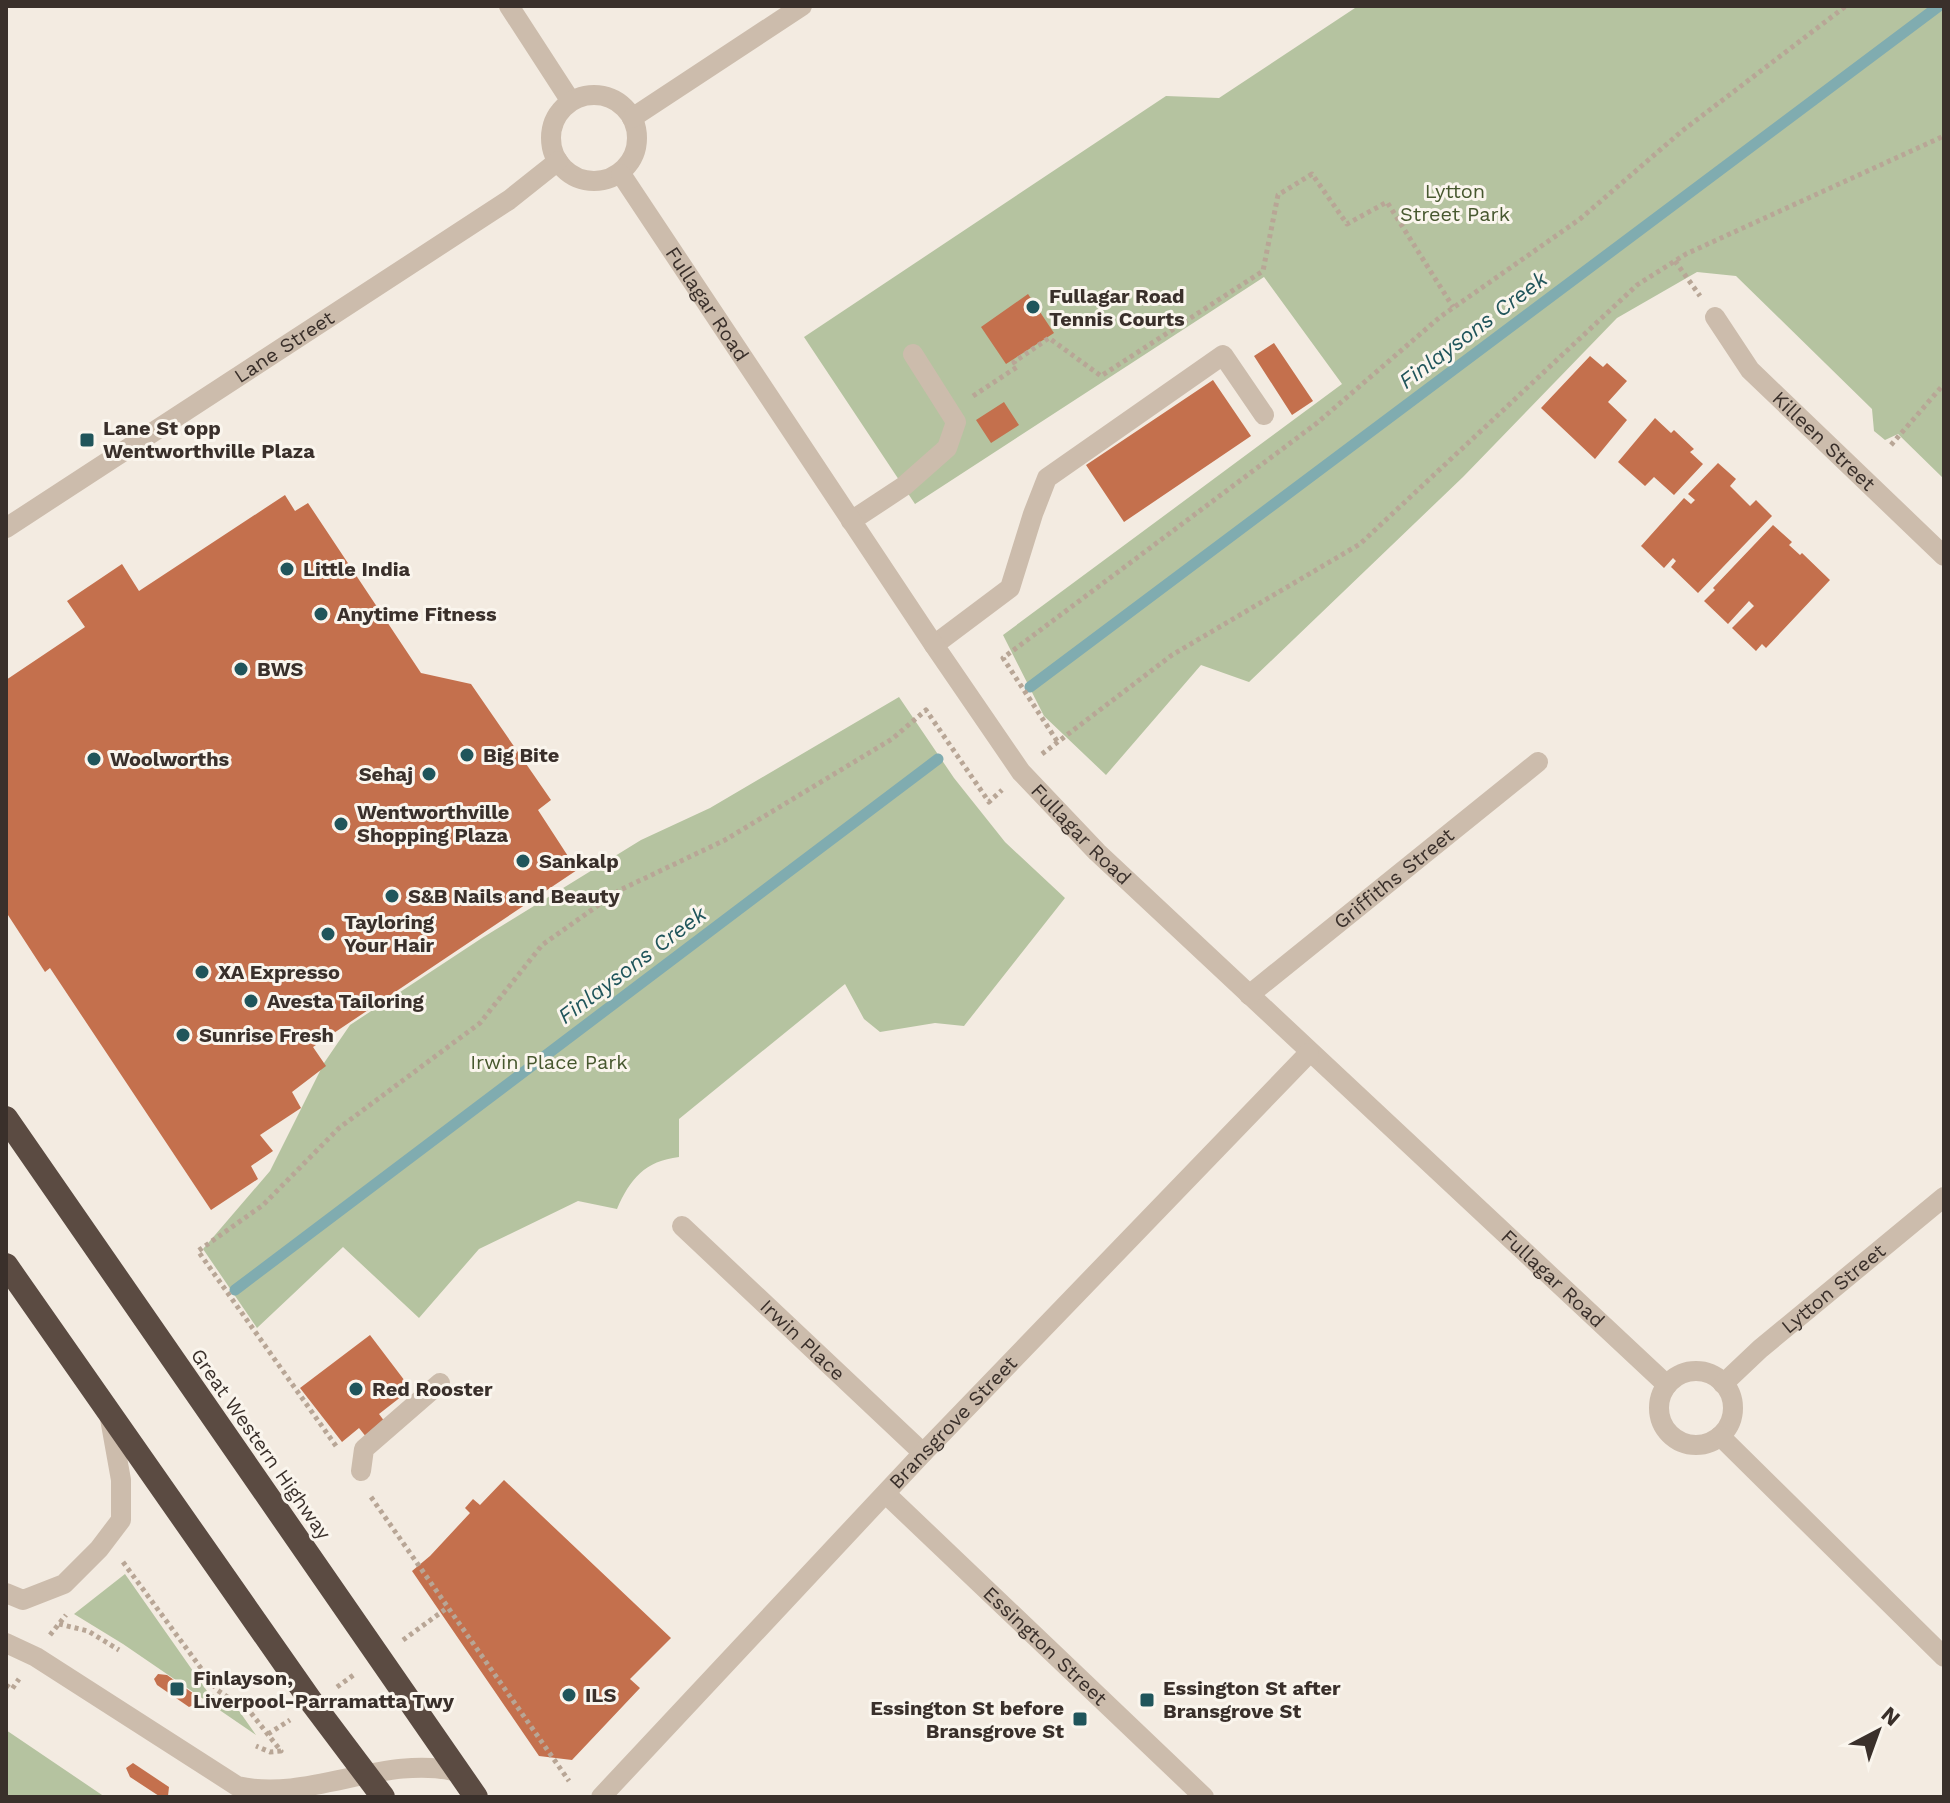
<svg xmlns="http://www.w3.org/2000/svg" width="1950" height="1803" viewBox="0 0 1950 1803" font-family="'Work Sans',sans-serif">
	<rect width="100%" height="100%" fill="#f3ebe1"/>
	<path fill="#b5c3a0" d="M1358,6h586v473l-46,-45 -13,6 -11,-9 -2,-22 -136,-133 -39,-4 -80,46 -154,159 -214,205 -48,-17 -95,110 -62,-59 -41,-81 339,-251 -78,-107 -349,227 -111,-167 362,-241 53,2z
		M899,697l55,81 51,64 60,56 -101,128 -29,-3 -55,9 -16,-13 -19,-35 -166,135v38c-34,4 -49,22 -62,52l-39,-8 -99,48 -60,69 -76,-71 -86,81 -54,-79 67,-78 54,-108 26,-38 132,-87 159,-98 69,-32z
		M125,1574l82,117 30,17 19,27 -133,-91 -49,-30z
		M6,1730l99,67h-99z"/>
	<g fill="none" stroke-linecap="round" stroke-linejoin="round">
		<path stroke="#80acb0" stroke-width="11" d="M1030,687l909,-681
			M235,1290l703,-531"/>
	</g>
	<path fill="#c4704d" d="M1028,294l26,39 -48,31 -25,-37z
		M1274,343l39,58 -21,14 -38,-59z
		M1590,356l13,11 4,-4 20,18 -19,21 19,18 -32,39 -54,-51z
		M1213,380l38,56 -127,86 -38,-57z
		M1004,402l15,23 -28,18 -15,-23z
		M1655,418l16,15 3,-3 20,19 -4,3 13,12 -29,31 -20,-18 -9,9 -27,-24z
		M1718,463l18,16 -6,7 20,20 6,-6 16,16 -74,77 -27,-26 5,-6 -3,-3 -9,10 -23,-22 43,-48 7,6 4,-4 -7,-6z
		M285,495l10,16 13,-8 113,170 50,11 80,116 -13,10 39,60 -264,177 13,19 -34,26 9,16 -41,27 13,16 -22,15 7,13 -47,31 -161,-242 -5,4 -39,-60v-232l79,-53 -18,-26 55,-37 17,27z
		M1773,525l19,17 -3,3 11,10 2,-2 28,27 -64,68 -4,-4 -6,7 -24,-23 22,-22 -5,-5 -21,23 -24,-23 11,-11 -2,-2z
		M370,1335l41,54 -32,25 15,20 -19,14 -16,-20 -17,14 -42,-54z
		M504,1480l167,158 -41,41 10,9 -68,72 -33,-4 -127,-185 18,-15 40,-43 -5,-5 8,-9 7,6z
		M158,1674l9,1 27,19 4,9 -9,4 -32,-22 -3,-6z
		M133,1763l36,24 -1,9h-9l-29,-19 -4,-9z"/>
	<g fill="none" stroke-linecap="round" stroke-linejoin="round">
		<path stroke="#b8a696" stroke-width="5" stroke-dasharray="4 4" stroke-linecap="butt" d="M1675,261l25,35
			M973,396l44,-29 -3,-5 35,-24 52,38 162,-105 15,-76 34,-21 35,50 40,-22 66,105
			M1891,445l53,-61
			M1057,741l-54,-83 314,-235 123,-106 140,-98 102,-88 164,-125
			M1042,754l130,-99 188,-111 277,-259 49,-31 258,-118
			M336,1446l-138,-195 65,-46 76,-77 141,-105 62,-78 78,-55 105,-50 167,-101 34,-29 63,92 13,-12
			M371,1497l198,284
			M123,1562l94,128 34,23 30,38 -11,1 -14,-6
			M59,1624l29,7 31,19
			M50,1635l16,-20
			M403,1640l44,-32
			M6,1685l6,4 7,-10
			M337,1687l18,-13
			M268,1734l22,-14"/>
		<path stroke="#ccbcac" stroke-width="20" d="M851,521l53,-35 43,-38 9,-26 -43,-68
			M934,645l76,-57 23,-74 14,-36 176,-123 41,60
			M361,1471l3,-22 76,-66
			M6,1643l30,14 201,129c73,17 148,-33 221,-14"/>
		<g stroke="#ccbcac" stroke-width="20">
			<path d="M509,6l61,94"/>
			<circle cx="594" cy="138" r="43"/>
			<path d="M632,118l170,-112"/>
			<path id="s1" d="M621,174l313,471 87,127 76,80 570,533"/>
			<path id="s2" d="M1715,317l35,53 194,186"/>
			<path id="s3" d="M6,528l503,-328 49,-39"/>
			<path id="s4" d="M1249,995l289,-233"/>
			<path id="s5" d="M682,1226l241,227"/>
			<circle cx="1696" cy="1408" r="37"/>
			<path id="s6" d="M1723,1384l37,-35 184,-152"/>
			<path d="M1720,1436l224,221"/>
			<path id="s7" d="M886,1494l318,303"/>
			<path d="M6,1593l17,7 41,-16 35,-35 22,-29v-40l-12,-67"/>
			<path id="s8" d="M601,1797l322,-344 386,-400"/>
		</g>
		<path stroke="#5b4b42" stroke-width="24" d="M6,1118l470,679
			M6,1265l307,439 70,93"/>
	</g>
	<g fill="#20555b" stroke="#faf5ed" stroke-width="3">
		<circle cx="1033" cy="307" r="8"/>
		<rect x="79" y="432" width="16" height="16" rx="4"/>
		<circle cx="287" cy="569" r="8"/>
		<circle cx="321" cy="614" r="8"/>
		<circle cx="241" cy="669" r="8"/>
		<circle cx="467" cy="755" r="8"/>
		<circle cx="94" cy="759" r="8"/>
		<circle cx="429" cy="774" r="8"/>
		<circle cx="341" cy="824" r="8"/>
		<circle cx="523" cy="861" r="8"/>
		<circle cx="392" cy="896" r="8"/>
		<circle cx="328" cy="934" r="8"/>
		<circle cx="202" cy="972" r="8"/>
		<circle cx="251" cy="1001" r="8"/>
		<circle cx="183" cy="1035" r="8"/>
		<circle cx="356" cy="1389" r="8"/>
		<rect x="169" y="1681" width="16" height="16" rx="4"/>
		<circle cx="569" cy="1695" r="8"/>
		<rect x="1139" y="1692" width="16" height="16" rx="4"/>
		<rect x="1072" y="1711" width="16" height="16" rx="4"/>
	</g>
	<g text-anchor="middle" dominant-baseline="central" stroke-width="6" stroke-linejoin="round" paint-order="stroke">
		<g font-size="20" fill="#47582f" stroke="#faf5ed">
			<text x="1455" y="191">Lytton<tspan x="1455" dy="23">Street Park</tspan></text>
			<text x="549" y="1062">Irwin Place Park</text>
		</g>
		<g font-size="20" font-weight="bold" fill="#3a302b" stroke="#faf5ed" text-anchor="start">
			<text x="1049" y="296">Fullagar Road<tspan x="1049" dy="23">Tennis Courts</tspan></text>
			<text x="103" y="428">Lane St opp<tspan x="103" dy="23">Wentworthville Plaza</tspan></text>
			<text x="303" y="569">Little India</text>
			<text x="337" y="614">Anytime Fitness</text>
			<text x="257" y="669">BWS</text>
			<text x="483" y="755">Big Bite</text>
			<text x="110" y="759">Woolworths</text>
			<text x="413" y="774" text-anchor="end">Sehaj</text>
			<text x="357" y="812">Wentworthville<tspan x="357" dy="23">Shopping Plaza</tspan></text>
			<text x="539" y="861">Sankalp</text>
			<text x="408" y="896">S&amp;B Nails and Beauty</text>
			<text x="344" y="922">Tayloring<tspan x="344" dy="23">Your Hair</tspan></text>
			<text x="218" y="972">XA Expresso</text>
			<text x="267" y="1001">Avesta Tailoring</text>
			<text x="199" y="1035">Sunrise Fresh</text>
			<text x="372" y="1389">Red Rooster</text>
			<text x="193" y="1678">Finlayson,<tspan x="193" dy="23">Liverpool-Parramatta Twy</tspan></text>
			<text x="1163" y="1688">Essington St after<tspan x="1163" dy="23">Bransgrove St</tspan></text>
			<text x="585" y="1695">ILS</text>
			<text x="1064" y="1708" text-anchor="end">Essington St before<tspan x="1064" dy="23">Bransgrove St</tspan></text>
		</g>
		<g font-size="20" fill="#3a302b" stroke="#faf5ed">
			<text stroke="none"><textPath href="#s1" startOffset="156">Fullagar Road</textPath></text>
			<text stroke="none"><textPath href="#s3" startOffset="332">Lane Street</textPath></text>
			<text stroke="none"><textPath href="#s2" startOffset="166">Killeen Street</textPath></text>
			<text stroke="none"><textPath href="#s1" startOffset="806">Fullagar Road</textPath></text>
			<text stroke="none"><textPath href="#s4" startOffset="186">Griffiths Street</textPath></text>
			<text stroke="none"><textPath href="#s1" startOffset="1454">Fullagar Road</textPath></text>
			<text stroke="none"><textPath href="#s6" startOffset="146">Lytton Street</textPath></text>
			<text stroke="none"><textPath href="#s5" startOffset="166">Irwin Place</textPath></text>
			<text stroke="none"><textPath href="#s8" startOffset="514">Bransgrove Street</textPath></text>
			<text transform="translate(261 1444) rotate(55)">Great Western Highway</text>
			<text stroke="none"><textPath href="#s7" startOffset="220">Essington Street</textPath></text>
		</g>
		<g font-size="22" font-style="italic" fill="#20555b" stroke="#faf5ed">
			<text transform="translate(1473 330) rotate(-37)">Finlaysons Creek</text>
			<text transform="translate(632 965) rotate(-37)">Finlaysons Creek</text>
		</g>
	</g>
	<rect width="1950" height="1803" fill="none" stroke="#3a302b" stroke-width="16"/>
	<g transform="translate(1878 1731) rotate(41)" stroke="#faf5ed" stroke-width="6" paint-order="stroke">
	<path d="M0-6L14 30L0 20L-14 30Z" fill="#3a302b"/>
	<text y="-12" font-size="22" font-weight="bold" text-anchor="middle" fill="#3a302b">N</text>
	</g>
</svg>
